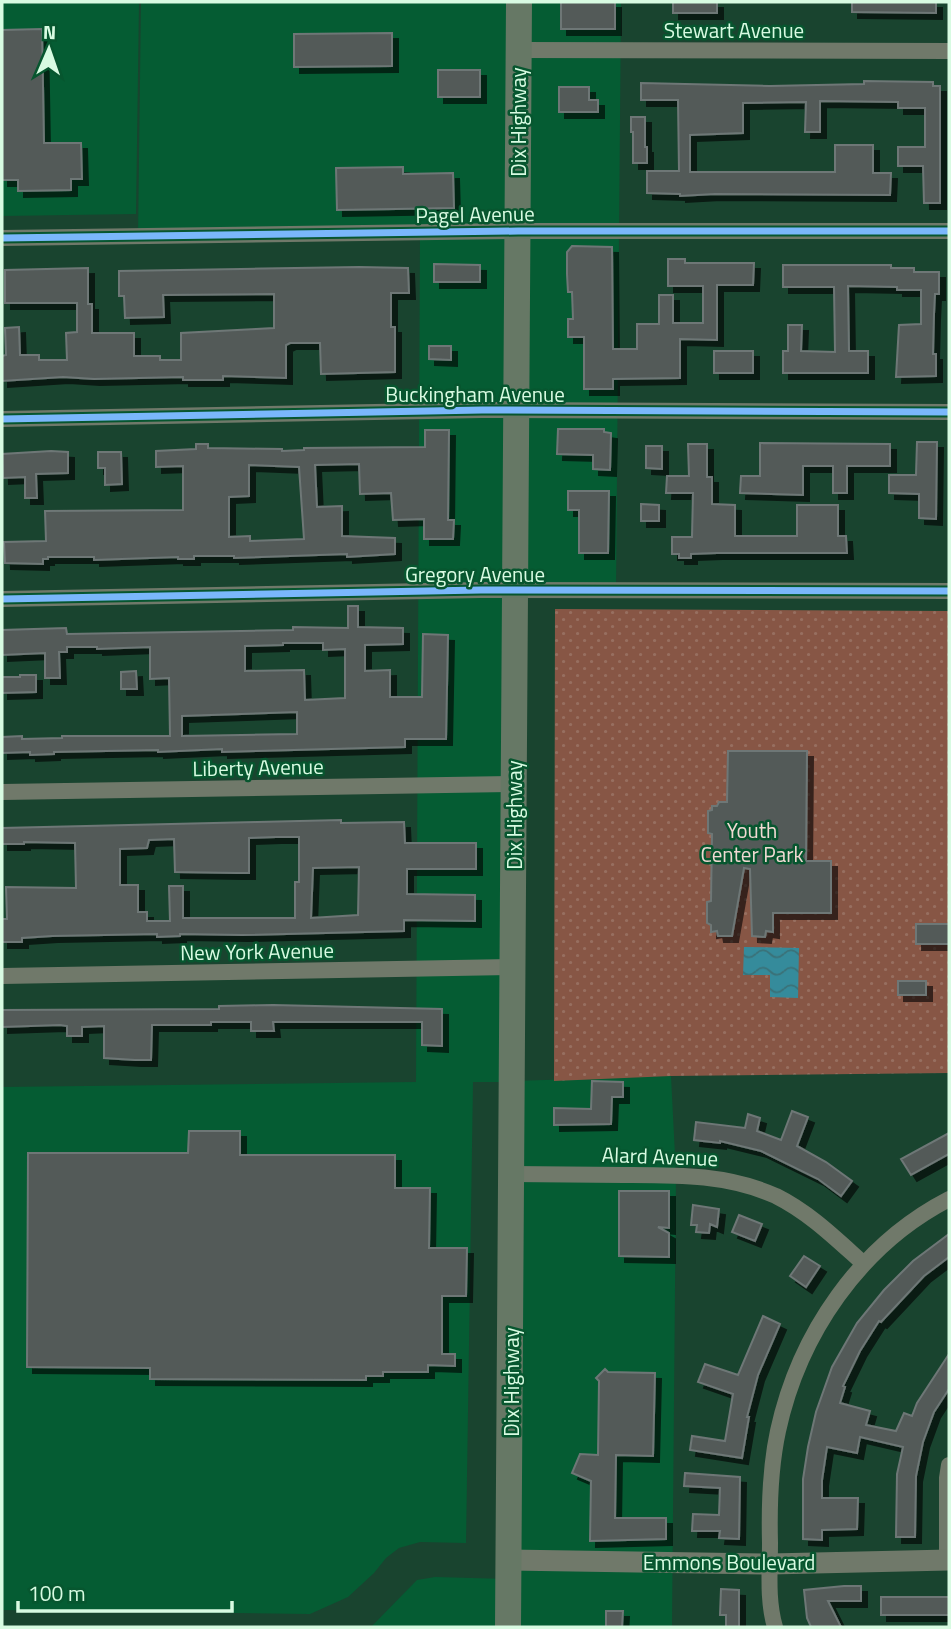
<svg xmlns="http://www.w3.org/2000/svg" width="951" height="1629" viewBox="0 0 951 1629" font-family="'Titillium Web',sans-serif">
	<defs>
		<pattern id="park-dots" width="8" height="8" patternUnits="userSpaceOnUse" patternTransform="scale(1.75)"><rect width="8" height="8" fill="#875645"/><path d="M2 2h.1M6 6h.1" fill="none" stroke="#976f60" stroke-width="1.8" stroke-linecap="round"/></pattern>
		<pattern id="water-waves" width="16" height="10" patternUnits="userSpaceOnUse" patternTransform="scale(1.75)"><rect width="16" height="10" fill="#358b9b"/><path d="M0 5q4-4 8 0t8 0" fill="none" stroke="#3a7178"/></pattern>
		<filter id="shadow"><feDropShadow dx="6" dy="6" stdDeviation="0" flood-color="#0009"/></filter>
	</defs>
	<rect width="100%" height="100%" fill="#19442f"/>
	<path fill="#055c33" d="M2,2h137l-3,212 -134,2z
		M141,2h480l-5,590 -100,-1 -3,490 158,-5 5,99 -4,452h-301l46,-47 18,-3 73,2 4,-497h-39l-7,461 -46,-1 -21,6 -13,10 -12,15 -26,24 -38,17 -308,-4v-523l414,-5 4,-849 -282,4z"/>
	<path fill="url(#park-dots)" d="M555,609l394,2v462l-278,3 -117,5z"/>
	<path fill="url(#water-waves)" d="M744,947l55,1 -1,50 -28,-1v-22h-27z"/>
	<path fill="#525a59" stroke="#6e7776" stroke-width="2" fill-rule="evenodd" filter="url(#shadow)" d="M561,2h54v27h-54z
		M673,2h44v11h-44z
		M852,2h84v11l-84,-1z
		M42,29l2,114h37l1,36h-11v11l-53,1v-11h-16v-150z
		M392,33v33l-98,1v-33z
		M438,70h42v27h-42z
		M864,81l69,1v4h7v117h-16l-1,-37h-25v-19h27v-39h-27v-6l-78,-1v31h-15l1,-30 -63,1v30l-53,2v37h145v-27h38v28h18l-1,22 -175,-1 -35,2v-2l-33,-1v-22h32l-1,-71h-37v-17l129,3 94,-2z
		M559,87h30v13h9v12h-39z
		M631,117h14v30h2v16h-14v-31h-2z
		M403,167v7l50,-1 1,35 -117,2 -1,-42z
		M572,246l40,1 1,102h24v-25h22v-29h14v28h30v-37h-35v-27h17v4h69l-1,22h-36v55l-37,-1v39l-67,1v10h-29v-52h-16v-18h5l-1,-27h-4l-1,-18v-22z
		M434,264l46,1v17h-46z
		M783,265h108v3h23v4h25v22h-4l-1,20 -1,40h3v22l-40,1 3,-52 22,-1v-34h-24v-3l-49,-1 1,65h19v22h-85v-22h5v-26h14l-1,26 34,1 -1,-65h-51z
		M359,267l49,1 1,25h-18v34h4v45l-74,2 -1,-31h-30l-4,2v33l-63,-2v4h-40v-3l-89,2 -31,-2 -61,4v-25l4,-1 -1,-27 14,-1 1,28h19v5h28l-1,-27 11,-1v-29h-72v-33l83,-2v36h4v29h42v23h26v4h21v-27l93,-5v-34l-111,1 1,22 -39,1 -1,-22h-5v-25z
		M429,346h22v14l-22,-1z
		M714,351h39v22h-39z
		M558,429h46v3l7,1 -1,37 -17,-1v-14l-36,-1z
		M425,430h24l-1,90h6l-1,19h-29v-20l-31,1 -2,-27 -31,1 -1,-30 -44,1 2,42 25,-1v30l53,2v16l-48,3v-3l-113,4v-2h-40v3h-16v-2l-84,3v-3h-46v2h-5v5l-38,-1 -1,-21 42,-1 -1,-30 138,-1v-44l-27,1v-16l40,-2v-5h12v4l74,1v2l22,-1v-2l121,-1zM249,465l50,2 5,72 -54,2v-5l-21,1v-40l20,-1z
		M917,442h20l-1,77 -17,-1v-24l-30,-1v-18h27z
		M760,443l130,1v22h-43v27h-14v-27h-30v29l-63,-2 1,-17h19z
		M688,444h19v33h5v27l23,1v31h62v-31h41v31h8l1,17h-130l-26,1v4h-12v-4h-7v-17h20l1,-44h-27l1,-17h22z
		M646,446h16v23l-16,-1z
		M51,451l17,1v21l-32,1 1,24h-12v-21l-22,1 -1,-24z
		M98,452h23l1,32 -17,1v-17h-7z
		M568,491h41l-1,62h-29v-43h-11z
		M641,504l18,1v16h-18z
		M348,606h10v21l45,1v16l-38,1v26l25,-1v27h32l1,-63 25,1 -2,104h-41v8l-183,5v-3l-64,3v-2l-104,2v2l-24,1v-3l-28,1v-16l20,-1v3l40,-1v-2h108l-1,-58 -19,1v-32l-53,2v-2h-30v5h-8l1,26h-15v-25l-43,2v-25l64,-2 1,6 226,-4v-3l55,1zM283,643h40v7l22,-1v49l-40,2 -1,-30 -59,1v-25l38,-1zM297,712v22l-115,2v-20z
		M136,671l1,18h-16v-17z
		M20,675h16v17l-34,1v-16h18z
		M728,751h79l-1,110h25v52h-58v19l-7,-1 -1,6 -13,-1 -2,-67 -6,-1 -12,68h-14l-1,-5 -6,1v-7l-4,-2v-21l4,-1 1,-67 -4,-1v-22l4,-1v-4h5l2,-4h8z
		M341,820v3l63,-1 1,21h71v26h-69v25l68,1v26l-71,-1v11l-162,4 -62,-1v2l-23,1v-3l-105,2 -30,2v4h-20v-23h5l-1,-32 70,1 -1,-45 -51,-1v2h-22v-16zM276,837h23v45h-4v36h-112v-32h-14l1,35h-23v-9h-9v-27h-18v-36l27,-1 2,-8 25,-1 1,33 61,1h13v-35zM359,867l-1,48 -47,3 2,-50z
		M916,924h33v20h-33z
		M898,981h28v14h-28z
		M273,1005l169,4v37l-20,-1v-23h-149l1,9h-23v-9h-40v3h-59l-1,35h-16l-31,-2v-32l-22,1v9h-15v-10l-7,-1 -58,2v-17l217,-1v-3z
		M592,1081l31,1v15h-11l-1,27 -57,1v-17l37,1z
		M792,1111l16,6 -11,29 29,16 26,19 -11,15 -23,-17 -57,-28 -41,-10v2l-26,-3 2,-18 49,6 3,-14 12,4 -3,13 24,9z
		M189,1131h51v24h155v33h35l-1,60h38l-1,48h-24v58h13v12l-27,-1v7h-45v4h-17v4l-216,-1v-11l-123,-1 1,-214h160z
		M949,1133v21l-38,21 -10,-16z
		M619,1191h50v37l-11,-1 11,6v24l-50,-1z
		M693,1205l26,4 -2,18 -7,-3 -1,9 -13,-1 1,-7h-6z
		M739,1215l23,9 -7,17 -23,-9z
		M949,1234v23l-25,19 -43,46 -2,-1 -19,30 -17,35 2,1 -5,16 30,8 -4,14 30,6 8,-18 8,3 5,-13 32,-49v35l-15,23 -11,30 -7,34 -1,61h-19l1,-63 6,-27 -43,-10 -3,16 -30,-6 -5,33v18h36l-1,31 -35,1v10l-19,-1v-60l5,-32 8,-35 16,-45 25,-44 27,-33 29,-29z
		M804,1256l16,10 -14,21 -16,-11z
		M763,1316l17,8 -22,51 -11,42h2l-7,41 -52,-8 2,-14 33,5 8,-47 -35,-12 7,-18 33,11z
		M605,1369l3,3 47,1 -2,83 -37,-1 -1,63h51v21l-76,2 1,-60 -19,-8 8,-19 18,1 1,-74 -3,-3z
		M685,1473l55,4 -1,62 -20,-1 1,-7h-28l1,-17 26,1 1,-27 -36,-2z
		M844,1586h17v15h-33l13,26h-30l-4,-9 -3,-28z
		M721,1589l18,1v37h-13v-12h-6z
		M881,1597h68v18h-68z
		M606,1611h17l-1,16h-16z"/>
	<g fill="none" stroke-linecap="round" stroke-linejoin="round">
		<path stroke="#70796a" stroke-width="16" d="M519,50l430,1
			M2,238l516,-7h431
			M2,419l480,-9 467,2
			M2,599l479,-9 468,1
			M2,792l512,-8
			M2,976l511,-9
			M512,1174c37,0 75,1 112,1 52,0 103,-1 152,21 34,17 60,43 88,68
			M947,1560v-82l2,-13
			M775,1627c-8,-27 -5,-56 -5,-84 -1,-38 0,-75 8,-112 21,-97 82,-186 171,-232"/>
		<path stroke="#70796a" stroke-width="21" d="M509,1560l261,4 179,-4"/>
		<path stroke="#667865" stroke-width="26" d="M508,1627l11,-1625"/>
		<defs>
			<path id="cycleway" d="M2,238l516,-7h431
				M2,419l480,-9 467,2
				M2,599l479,-9 468,1"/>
		</defs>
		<use href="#cycleway" stroke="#07562f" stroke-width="11"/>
		<use href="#cycleway" stroke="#7ab7fb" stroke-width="7"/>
	</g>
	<g text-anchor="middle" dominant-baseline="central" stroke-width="5" stroke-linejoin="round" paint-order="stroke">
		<g font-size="21" fill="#d8fbe2" stroke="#07562f">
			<text x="734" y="30">Stewart Avenue</text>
			<text transform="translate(518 122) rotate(-90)">Dix Highway</text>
			<text transform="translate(475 214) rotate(-1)">Pagel Avenue</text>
			<text x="475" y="394">Buckingham Avenue</text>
			<text x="475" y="574">Gregory Avenue</text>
			<text transform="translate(258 767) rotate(-1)">Liberty Avenue</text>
			<text transform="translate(514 815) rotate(-90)">Dix Highway</text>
			<text transform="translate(257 951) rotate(-1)">New York Avenue</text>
			<text transform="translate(660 1156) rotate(2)">Alard Avenue</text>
			<text transform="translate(511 1382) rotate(-90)">Dix Highway</text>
			<text x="729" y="1562">Emmons Boulevard</text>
		</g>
		<g font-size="21" fill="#f1d9d3" stroke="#07562f">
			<text x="752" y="830">Youth<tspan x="752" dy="24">Center Park</tspan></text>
		</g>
	</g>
	<rect width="951" height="1629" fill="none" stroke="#d8fbe2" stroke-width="7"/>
	<g transform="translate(49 49) rotate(2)" stroke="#07562f" stroke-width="5" paint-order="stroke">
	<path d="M0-5L12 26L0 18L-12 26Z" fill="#d8fbe2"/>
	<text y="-10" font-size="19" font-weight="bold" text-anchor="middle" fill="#d8fbe2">N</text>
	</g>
	<path d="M18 1601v10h214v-10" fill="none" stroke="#d8fbe2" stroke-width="3.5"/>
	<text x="28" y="1601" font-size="21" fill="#d8fbe2" stroke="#07562f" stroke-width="5" paint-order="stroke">100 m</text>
</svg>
